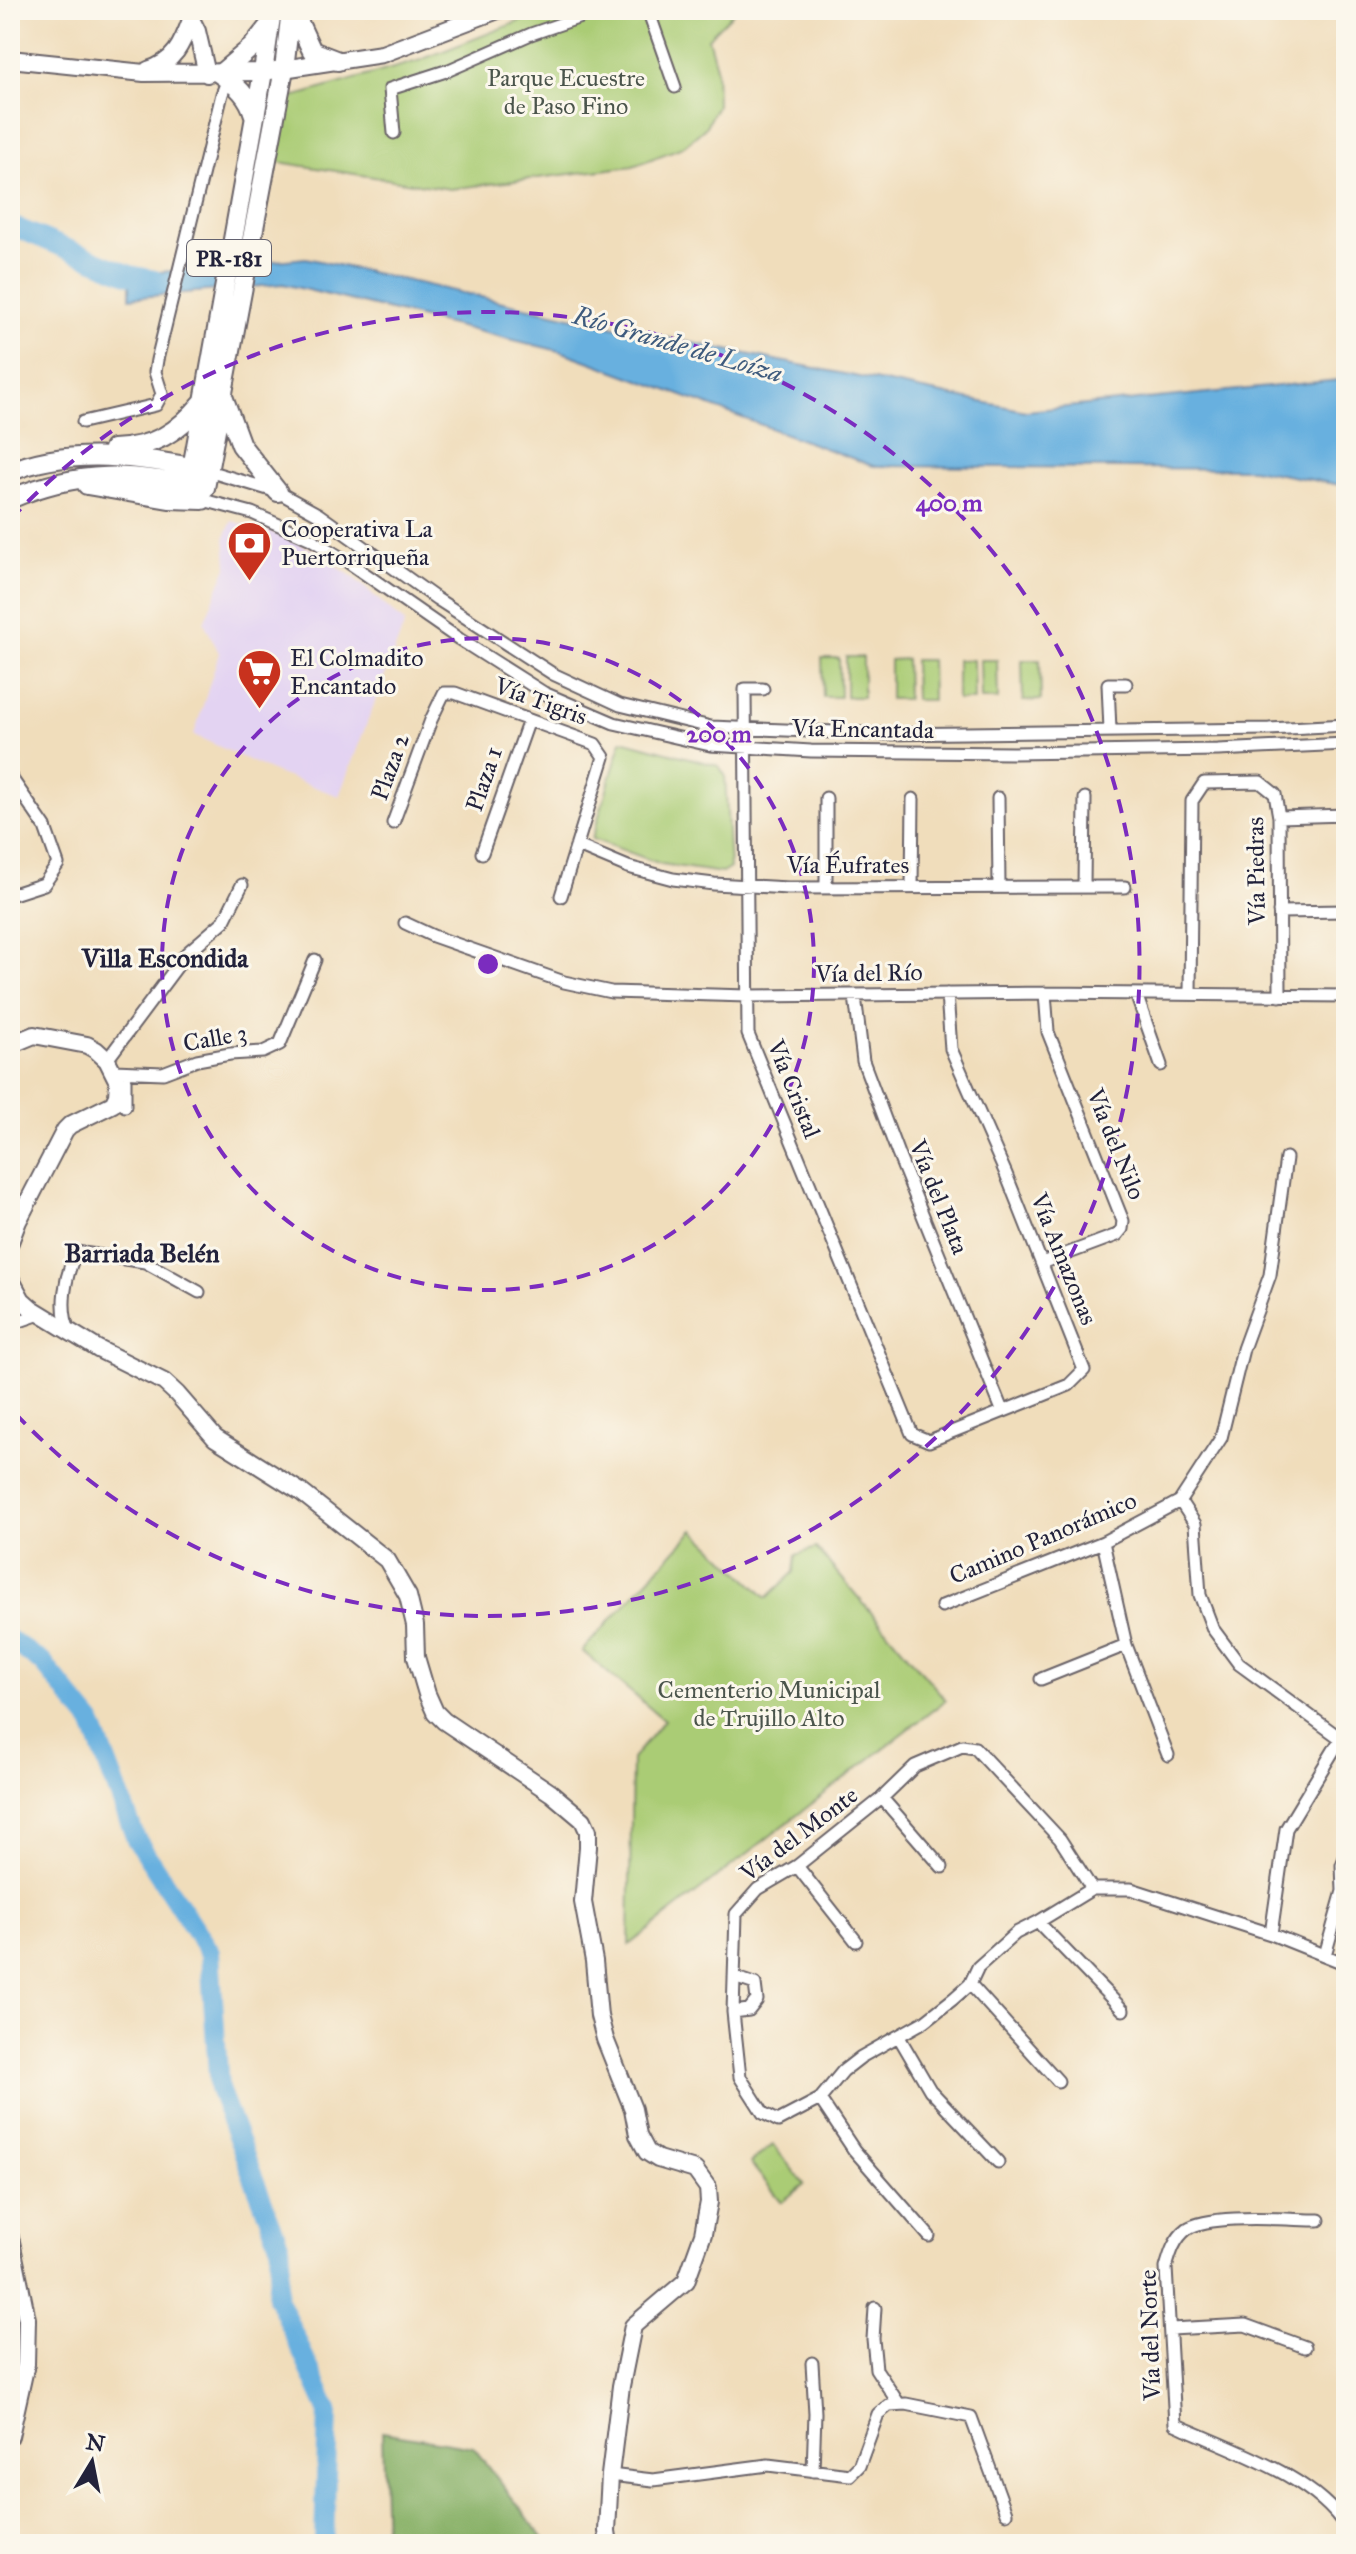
<svg xmlns="http://www.w3.org/2000/svg" width="1356" height="2554" viewBox="0 0 1356 2554" font-family="'IM FELL Great Primer',serif">
	<rect width="100%" height="100%" fill="#fbf7ec"/>
	<filter id="ink" filterUnits="userSpaceOnUse"><feTurbulence type="fractalNoise" baseFrequency=".0125" numOctaves="2"/><feDisplacementMap in="SourceGraphic" scale="16" xChannelSelector="R" yChannelSelector="G"/><feConvolveMatrix kernelMatrix="1 2 1 2 8 2 1 2 1" color-interpolation-filters="sRGB"/></filter>
	<filter id="wash" filterUnits="userSpaceOnUse"><feTurbulence type="fractalNoise" baseFrequency=".006" numOctaves="4" result="noise"/><feDisplacementMap in="SourceGraphic" scale="32" xChannelSelector="R" yChannelSelector="G"/><feGaussianBlur stdDeviation="1.8" result="paint"/><feColorMatrix in="noise" values="0 0 0 0 0 0 0 0 0 0 0 0 0 0 0 0 0 1.4 0 .05"/><feComposite in="paint" operator="in"/></filter>
	<g filter="url(#wash)">
		<rect width="100%" height="100%" fill="#f0ddbb"/>
		<path fill="#e3d3f2" d="M232,521l42,12 39,17 40,27 52,46 -66,173 -63,-23 -82,-38 25,-82 -15,-31 23,-55 -2,-31z"/>
		<path fill="#aacc74" stroke="#667758" stroke-width="2" d="M548,10h188l-28,28 8,29 1,38 -12,23 -22,19 -50,19 -183,23 -172,-27 11,-64 129,-37z
			M846,657h17v40h-17z
			M822,658h17l1,39h-17z
			M906,659l1,40h-17v-39z
			M914,660h17l1,40h-17z
			M957,660h16l1,40h-17z
			M980,660h17l1,39h-17z
			M1022,660h18l1,40 -18,1z
			M622,740l97,26 6,9 5,93 -8,5 -61,-9 -69,-25z
			M694,1530l73,68 27,-26 2,-17 20,-7 130,152 -317,245 3,-186 32,-39 -82,-69z
			M773,2145l31,39 -22,18 -32,-39z"/>
		<path fill="#87b066" stroke="#546950" stroke-width="2" d="M382,2432l91,15 75,97h-163z"/>
		<path fill="#68b0df" stroke="#45698d" stroke-width="2" d="M306,258l318,71 402,82 313,-31 7,2v104l-94,-17 -379,-3 -310,-114 -280,-68 -153,14v-23z"/>
		<g fill="none" stroke-linecap="round" stroke-linejoin="round">
			<path stroke="#68b0df" stroke-width="20" d="M10,225l120,50 25,5
				M10,1640l33,23 49,60 44,116 74,114 9,136 62,160 -4,48 51,113 -4,134"/>
		</g>
	</g>
	<g filter="url(#ink)">
		<g fill="none" stroke-linecap="round" stroke-linejoin="round">
			<defs>
				<path id="street" d="M648,10l27,77
					M394,133l-4,-44 59,-19 82,-36 70,-24
					M83,422l73,-17 6,-11 -7,-22 2,-12 65,-266 6,-15
					M208,471l70,21 40,22 119,85 116,75 67,31 91,22 175,7 383,-5 77,-4
					M203,500l49,13 59,26 37,23 111,77 85,54 70,30 96,22 101,6 202,2 205,-3 128,-6
					M763,689h-18l3,345 164,400 17,7 140,-56 15,-15 -78,-196 -55,-125 -4,-55
					M1110,730l-2,-46h18
					M10,776l35,51 13,37 -14,20 -34,11
					M998,798l1,88
					M1279,817l67,-2
					M393,823l38,-103 13,-27h11l140,51 9,13 -43,139
					M578,846l50,21 45,12 41,5 74,4 337,-1
					M482,853l47,-133
					M912,886l1,-87
					M826,887v-89
					M1084,887l1,-89
					M1279,912l67,-1
					M405,923l28,13 131,46 47,10 136,4 298,-3 301,3
					M1190,993l2,-192 12,-18 56,-1 15,12 4,23 1,179
					M1136,994l25,71
					M855,996l8,65 35,93 104,256
					M107,1060l80,-107 37,-32 18,-36
					M114,1071l49,2 34,-13 33,-6 33,-2 17,-8 35,-84
					M125,1080v26
					M1042,1263l75,-28 5,-6 1,-8 -75,-189 -3,-39
					M10,1321l4,2 26,-9
					M70,1332c-12,-23 -4,-58 6,-80l69,10 54,30
					M1180,1501l15,23 5,71 13,34 26,35 101,74
					M1103,1542l23,103 42,110
					M942,1606l161,-64 77,-41 41,-63 22,-89 27,-74 16,-117
					M1041,1679l85,-34
					M882,1798l60,69
					M797,1866l59,75
					M1092,1889l-32,-50 -85,-91 -13,-2 -47,20 -33,32 -85,68 -39,23 -22,25 -3,98 7,65 23,36 15,8 42,-22 23,-28 18,-14 64,-36 28,-22 17,-15 8,-17 38,-34 22,-11 54,-33h39l140,45 75,30
					M1038,1922l85,88
					M1271,1934l15,-105 60,-99
					M1325,1955l18,-64 -1,-26 4,-10
					M970,1984l88,97
					M733,2012l16,-2 8,-10 -2,-16 -21,-7
					M899,2037l31,53 68,72
					M820,2099l34,51 75,86
					M1319,2220c-30,0 -109,-7 -132,9 -13,10 -17,25 -21,39l9,156c54,25 138,51 171,103
					M875,2308l-2,31 3,30 23,35
					M1171,2329l74,-4 60,22
					M812,2363l3,50 -2,58
					M610,2475l43,5 115,-15 82,10 9,-9 19,-52 11,-9 17,-1 65,13 35,96"/>
				<path id="secondary" d="M189,15l8,16 10,43
					M10,59l134,14 119,-1 119,-18 116,-44
					M148,70c27,-8 34,-26 43,-50
					M10,1045l24,-10 53,10 9,5 11,10 11,22 -1,14 -4,8 -43,21 -5,5 -47,91 -8,21
					M10,1278l12,22 9,8 67,41 66,33 13,12 38,44 86,54 86,68 21,36 7,29 1,32 11,37 8,18 9,9 107,72 32,27 5,11v16l-5,55 11,59 5,55 6,23 28,70 5,26 9,17 11,7 37,11 13,18 1,14 -6,32 -17,47 -53,45 -12,60 -11,89 -3,56 2,13
					M10,2237l17,82 -1,45 -16,72"/>
				<path id="primary" d="M293,10l19,41 26,10
					M254,115c-6,-20 -17,-29 -34,-41l32,-27 15,-19
					M224,399l17,46 37,47
					M113,449c42,-2 64,-16 90,-47
					M10,472c56,-25 136,-15 194,-2
					M87,485l82,14 34,1
					M189,485l74,-413 9,-62
					M10,499c70,-30 123,-26 195,-11l79,-419 7,-59"/>
			</defs>
			<use href="#street" stroke="#6a6368" stroke-width="15"/>
			<use href="#secondary" stroke="#6a6368" stroke-width="20"/>
			<use href="#primary" stroke="#6a6368" stroke-width="22"/>
			<use href="#street" stroke="#fff" stroke-width="11"/>
			<use href="#secondary" stroke="#fff" stroke-width="16"/>
			<use href="#primary" stroke="#fff" stroke-width="18"/>
		</g>
	</g>
	<g fill="none" stroke="#7b2cbf" stroke-width="4" stroke-dasharray="14 10">
		<circle cx="488" cy="964" r="326"/>
		<path d="M11 519A652 652 0 1 1 11 1409"/>
	</g>
	<defs>
		<symbol id="bank-pin" viewBox="-11 -11 22 30"><path d="M0 17L-7.5 6A9.5 9.5 0 1 1 7.5 6Z" fill="#c8321e" stroke="#fbf7ec"/><path d="M-6-4H6V4H-6ZM0-2.3a2.3 2.3 0 1 0 0 4.6a2.3 2.3 0 1 0 0-4.6Z" fill="#fff"/></symbol>
		<symbol id="supermarket-pin" viewBox="-11 -11 22 30"><path d="M0 17L-7.5 6A9.5 9.5 0 1 1 7.5 6Z" fill="#c8321e" stroke="#fbf7ec"/><path d="M-6-5.5h2.5l.6 2H6L4.5 2H-2.5L-4.4-4H-6ZM-1.5 3.2a1.3 1.3 0 1 0 .1 0ZM3 3.2a1.3 1.3 0 1 0 .1 0Z" fill="#fff"/></symbol>
	</defs>
	<g fill-rule="evenodd">
		<use href="#bank-pin" x="224" y="518" width="51" height="69"/>
		<use href="#supermarket-pin" x="234" y="646" width="51" height="69"/>
	</g>
	<g text-anchor="middle" dominant-baseline="central" stroke-width="6" stroke-linejoin="round" paint-order="stroke">
		<rect fill="#fbf7ec" stroke="#636270" stroke-width="2" x="187" y="240" width="84" height="36" rx="6"/>
		<g font-size="22" font-weight="bold" fill="#22223b">
			<text x="229" y="258">PR-181</text>
		</g>
		<g font-size="24" fill="#4b554c" stroke="#fbf7ec">
			<text x="566" y="78">Parque Ecuestre<tspan x="566" dy="28">de Paso Fino</tspan></text>
			<text x="769" y="1690">Cementerio Municipal<tspan x="769" dy="28">de Trujillo Alto</tspan></text>
		</g>
		<g font-size="24" fill="#22223b" stroke="#fbf7ec" text-anchor="start">
			<text x="281" y="529">Cooperativa La<tspan x="281" dy="28">Puertorriqueña</tspan></text>
			<text x="290" y="658">El Colmadito<tspan x="290" dy="28">Encantado</tspan></text>
		</g>
		<g font-size="24" fill="#22223b" stroke="#fbf7ec">
			<text transform="translate(541 701) rotate(20)">Vía Tigris</text>
			<text transform="translate(863 729) rotate(1)">Vía Encantada</text>
			<text transform="translate(390 767) rotate(-70)">Plaza 2</text>
			<text transform="translate(484 779) rotate(-71)">Plaza 1</text>
			<text x="848" y="865">Vía Éufrates</text>
			<text transform="translate(1256 871) rotate(-91)">Vía Piedras</text>
			<text transform="translate(869 973) rotate(-1)">Vía del Río</text>
			<text transform="translate(215 1038) rotate(-10)">Calle 3</text>
			<text transform="translate(794 1089) rotate(68)">Vía Cristal</text>
			<text transform="translate(1116 1144) rotate(68)">Vía del Nilo</text>
			<text transform="translate(939 1197) rotate(68)">Vía del Plata</text>
			<text transform="translate(1064 1259) rotate(68)">Vía Amazonas</text>
			<text transform="translate(1043 1538) rotate(-23)">Camino Panorámico</text>
			<text transform="translate(799 1834) rotate(-37)">Vía del Monte</text>
			<text transform="translate(1150 2335) rotate(-92)">Vía del Norte</text>
		</g>
		<g font-size="26" font-style="italic" fill="#3e5b7d" stroke="#fbf7ec">
			<text transform="translate(678 344) rotate(16)">Río Grande de Loíza</text>
		</g>
		<g font-size="26" font-weight="bold" fill="#22223b" stroke="#fbf7ec">
			<text x="165" y="958">Villa Escondida</text>
			<text x="142" y="1253">Barriada Belén</text>
		</g>
	</g>
	<circle cx="488" cy="964" r="12" fill="#7b2cbf" stroke="#fbf7ec" stroke-width="4"/>
	<g font-size="24" text-anchor="middle" font-weight="bold" fill="#7b2cbf" stroke="#fbf7ec" stroke-width="6" stroke-linejoin="round" paint-order="stroke">
		<text x="949" y="511">400 m</text>
		<text x="719" y="742">200 m</text>
	</g>
	<rect width="1356" height="2554" fill="none" stroke="#fbf7ec" stroke-width="40"/>
	<g transform="translate(92 2462) rotate(10)" stroke="#fbf7ec" stroke-width="6" paint-order="stroke">
	<path d="M0-6L14 30L0 20L-14 30Z" fill="#22223b"/>
	<text y="-12" font-size="22" font-weight="bold" text-anchor="middle" fill="#22223b">N</text>
	</g>
</svg>
